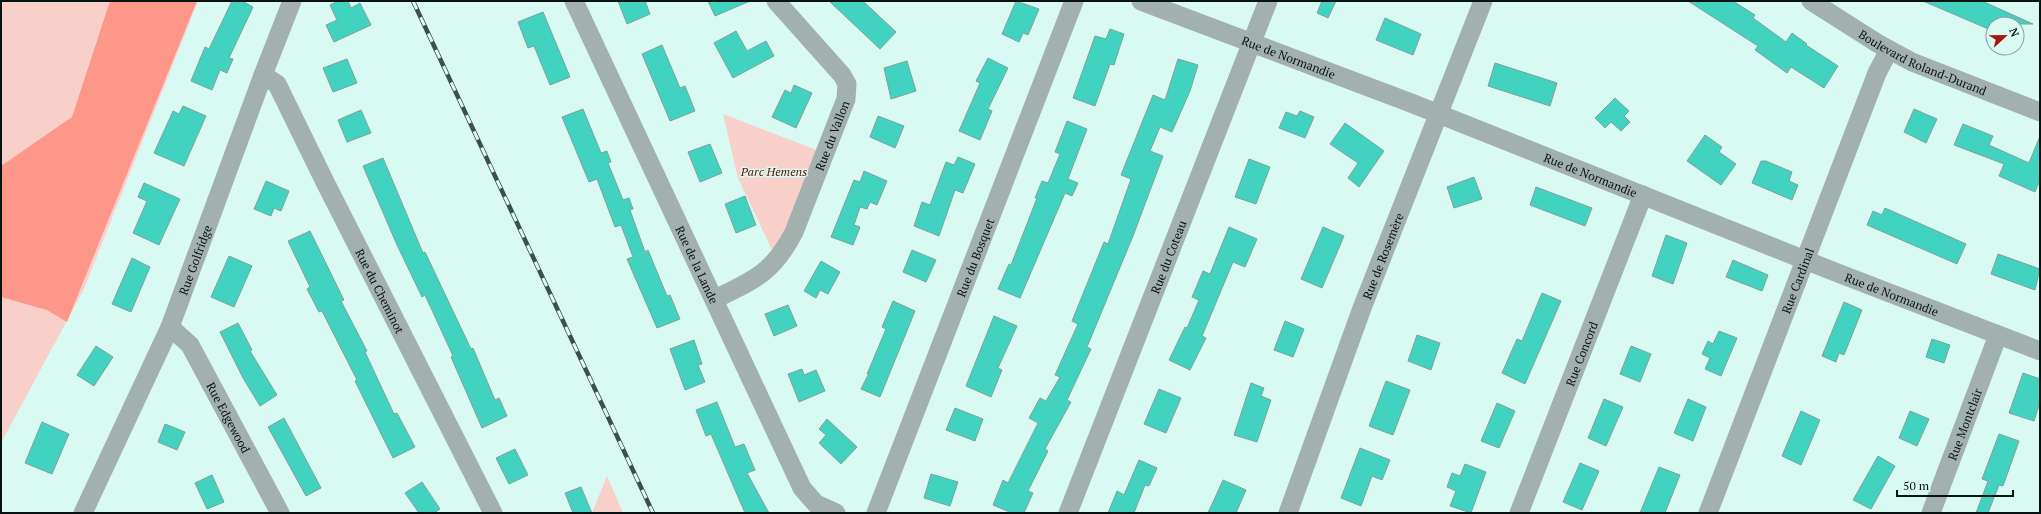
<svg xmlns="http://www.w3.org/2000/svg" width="2041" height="514" viewBox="0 0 2041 514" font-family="'PT Serif',serif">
	<rect width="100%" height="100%" fill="#d8faf3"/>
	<path fill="#f9d0c9" d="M1,1h197l-114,288 -83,154z
		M723,114l96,37 -45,103 -36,-76z
		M607,476l16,37h-31z"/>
	<path fill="#fc9789" d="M110,1h87l-130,321 -20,-12 -46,-13v-131l71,-49z"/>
	<path fill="#41d3c0" stroke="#80a09a" d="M232,1h10l11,6 -24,51 4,1 -6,14 -7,-3 -8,20 -21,-9 14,-34 4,2z
		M338,1h10l3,7 9,-5 11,22 -37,17 -8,-17 11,-5 -7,-15z
		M618,1h27l5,13 -23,10z
		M708,1h42l-35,15z
		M829,1h34l33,31 -16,17z
		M1016,1l23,8 -11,26 -5,-2 -4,9 -17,-8z
		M1322,1h14l-8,17 -11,-5z
		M1688,1h45l22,14 -2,3 33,24 6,-9 15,11 -1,1 32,21 -14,22 -33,-21 -4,6 -32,-23 3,-4z
		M1923,1h59l51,23h-40v7z
		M543,12l27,65 -20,8 -16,-39 -6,2 -10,-26z
		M1385,18l36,16 -8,21 -37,-15z
		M1110,29l14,5 -10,31 -4,-1 -15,42 -22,-8 22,-62 11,3z
		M736,31l11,20 19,-10 8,15 -41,22 -19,-35z
		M662,45l18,43 5,-2 10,25 -25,10 -28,-67z
		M988,58l20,10 -20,41 4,2 -12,29 -21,-9 21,-48 -4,-2z
		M347,59l10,24 -24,9 -10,-24z
		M1178,59l20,6 -8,26 -18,41 -12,-5 -10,24 13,5 -30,80 -46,111 4,2 -24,51 4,2 -26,47 3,2 -20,40 5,2 -9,20h-12l-19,-8 10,-25 5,3 30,-60 -9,-5 11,-20 6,3 14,-24 -5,-2 23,-51 -6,-3 32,-79 4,2 23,-65 -10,-4 32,-80 12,5z
		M907,61l9,30 -25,8 -7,-31z
		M1495,63l62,20 -7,23 -62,-20z
		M794,85l18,8 -16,35 -24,-11 13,-27 6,3z
		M1615,98l14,13 -5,5 6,6 -9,9 -10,-9 -6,6 -10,-10z
		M183,106l23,10 -22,50 -30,-13 19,-42 6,3z
		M583,109l18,44 6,-2 4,11 -3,1 15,37 6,-2 4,11 -3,1 15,42 3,-2 19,46 3,-1 10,24 -23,9 -30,-69 6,-2 -12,-32 -6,2 -18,-48 -8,3 -27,-65z
		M1914,109l23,10 -11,24 -22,-11z
		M361,110l10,23 -24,9 -9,-22z
		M1300,111l14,6 -9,21 -26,-10 7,-16 11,4z
		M878,116l26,10 -9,22 -25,-11z
		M1067,121l20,8 -19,50 10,4 -6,13 -7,-3 -45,105 -22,-9 11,-25 2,1 26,-67h-2l7,-17 6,2 12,-29 -5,-2z
		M1345,123l39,28 -25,36 -11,-9 10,-15 -28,-19z
		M1963,124l30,12 -4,9 40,18 11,-27v44l-5,12 -36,-16 5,-12 -50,-19z
		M1705,135l17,12 -3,5 17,12 -15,21 -34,-24z
		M710,144l12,29 -22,9 -12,-30z
		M958,157l17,7 -12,29 -8,-3 -16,46 -25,-10 8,-24 8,3 16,-43 8,3z
		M383,158l40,95 2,-1 46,97 2,-1 22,52 4,-2 8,18 -25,12 -31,-71 2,-1 -28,-61 -3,2 -25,-52 -34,-79z
		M1249,159l21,8 -14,37 -21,-7z
		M1761,161h5l26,11 -3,9 9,4 -6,15 -40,-17z
		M864,171l23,10 -10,24 -7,-3 -3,7 -7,-2 -6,18 6,2 -7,18 -22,-8 23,-57 6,2z
		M1474,177l8,22 -28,9 -7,-21z
		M266,181l23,10 -8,20 -7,-3 -3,8 -17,-7z
		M144,183l36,16 -21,46 -26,-12 14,-32 -9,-4z
		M1536,187l56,21 -7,18 -55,-21z
		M745,196l11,29 -20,8 -11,-29z
		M1885,208l81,36 -9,20 -90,-39 6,-14 9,4z
		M1229,227l28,12 -12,28 -12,-5 -31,74 4,2 -16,32 -21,-10 16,-33 2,1 12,-28 -7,-3 11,-26 7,3z
		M1323,227l21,9 -22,52 -21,-9z
		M310,231l34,69 -3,1 26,50 -2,1 29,62 3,-1 18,34 -22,11 -38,-77 2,-1 -35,-69 -3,1 -12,-23 3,-2 -22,-46z
		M1666,235l21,8 -14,41 -21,-8z
		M912,250l24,10 -10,22 -23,-10z
		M1998,254l42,15 -5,21 -44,-16z
		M229,256l23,10 -18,41 -23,-10z
		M132,258l18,9 -19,45 -19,-8z
		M1733,260l35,15 -6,16 -36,-14z
		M821,261l19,11 -12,22 -8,-4 -4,8 -12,-7z
		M1542,293l19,8 -36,83 -23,-11 15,-34 5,2z
		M893,301l22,10 -35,86 -19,-8 8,-16 -2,1 19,-45 -4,-2z
		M1844,302l18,8 -18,45 -5,-2 -3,9 -14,-6z
		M788,305l9,21 -23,10 -9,-22z
		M994,316l23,10 -19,42 4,2 -11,27 -25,-11z
		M1285,321l19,8 -11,28 -19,-7z
		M238,323l14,27 -2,1 27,44 -17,11 -17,-28 -23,-46z
		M1719,331l18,7 -16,38 -16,-7 5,-11 -8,-4 6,-13 5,3z
		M1417,335l23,8 -9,27 -23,-9z
		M1932,339l18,6 -6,18 -18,-6z
		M694,340l8,24 -4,1 7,17 -20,8 -15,-41z
		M96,346l17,11 -19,29 -17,-11z
		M1631,346l20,8 -11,28 -20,-8z
		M802,369l2,6 12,-5 9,21 -26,11 -11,-28z
		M2023,373l17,6v23l-6,19 -25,-8z
		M1386,381l24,9 -17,45 -24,-9z
		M1251,383l13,5 -3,8 10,4 -14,42 -23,-7z
		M1159,389l22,9 -15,35 -22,-9z
		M1604,399l19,8 -17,39 -18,-8z
		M1688,399l18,8 -13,34 -19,-8z
		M717,402l18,45 9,-3 11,26 -8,3 22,40h-24l-34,-79 -5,2 -10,-26z
		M1497,403l18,8 -16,37 -18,-7z
		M955,408l28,11 -8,22 -29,-11z
		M1801,411l19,9 -19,45 -19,-9z
		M1910,411l19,8 -12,27 -18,-8z
		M284,418l37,70 -15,8 -38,-69z
		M827,419l30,28 -16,17 -22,-21 7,-8 -7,-6z
		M42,422l27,12 -17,40 -27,-11z
		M165,424l20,8 -8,18 -19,-8z
		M1999,434l20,7 -16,45 -4,-1 -11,28h-12l12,-32 -6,-2z
		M1360,448l30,12 -8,20 -10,-4 -11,30 -20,-8z
		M515,449l13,26 -19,9 -13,-26z
		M1878,456l17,10 -24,43 -18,-9z
		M1139,460l18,8 -8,18 -4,-1 -11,28h-26l9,-22 7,4z
		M1580,463l19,8 -17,39 -19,-8z
		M1465,464l21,8 -15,41 -21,-7 6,-15 -9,-4 5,-14 8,3z
		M1659,467l21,8 -15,38h-25z
		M931,474l27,8 -8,24 -26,-8z
		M212,475l12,27 -17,7 -12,-26z
		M1223,480l23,10 -10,23h-28z
		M422,482l18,27 -6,4h-15l-14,-20z
		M581,487l11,26h-19l-8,-20z"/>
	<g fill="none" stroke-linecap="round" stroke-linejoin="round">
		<g stroke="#a3b1ae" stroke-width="19">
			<path id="s1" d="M574,1l228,487 14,16 20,9"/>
			<path id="s2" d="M1141,1l270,102 419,167 210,81"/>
			<path id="s3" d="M1811,1l66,42 35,19 128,50"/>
			<path id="s4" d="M263,75l14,9 48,98 168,331"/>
			<path id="s5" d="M715,299c39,-19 58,-26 79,-67l52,-133 1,-15 -5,-9 -66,-74"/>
			<path id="s6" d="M170,327l20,18 90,168"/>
			<path id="s7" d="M83,513l87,-186 93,-252 29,-74"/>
			<path id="s8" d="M876,513l198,-512"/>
			<path id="s9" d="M1068,513l200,-512"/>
			<path id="s10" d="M1288,513l74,-205 121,-307"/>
			<path id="s11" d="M1519,513l124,-318"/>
			<path id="s12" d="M1708,513l169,-440 12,-23"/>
			<path id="s13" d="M1931,513l67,-178"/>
		</g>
		<defs>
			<path id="rail" d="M413,1l240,512"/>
		</defs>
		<use href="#rail" stroke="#3d4f4b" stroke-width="4.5"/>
		<use href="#rail" stroke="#d8faf3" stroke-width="3" stroke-dasharray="9" stroke-linecap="butt"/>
	</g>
	<g text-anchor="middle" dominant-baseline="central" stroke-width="3" stroke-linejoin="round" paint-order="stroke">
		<g font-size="12" fill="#071311" stroke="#d8faf3">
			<text stroke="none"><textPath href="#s2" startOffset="158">Rue de Normandie</textPath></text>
			<text stroke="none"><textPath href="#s3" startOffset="128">Boulevard Roland-Durand</textPath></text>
			<text stroke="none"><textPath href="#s5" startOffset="210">Rue du Vallon</textPath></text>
			<text stroke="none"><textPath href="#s2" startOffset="482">Rue de Normandie</textPath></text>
			<text stroke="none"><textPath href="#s10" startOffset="274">Rue de Rosemère</textPath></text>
			<text stroke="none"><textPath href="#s8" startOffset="274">Rue du Bosquet</textPath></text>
			<text stroke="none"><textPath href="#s9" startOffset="275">Rue du Coteau</textPath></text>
			<text stroke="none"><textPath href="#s7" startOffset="277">Rue Golfridge</textPath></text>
			<text stroke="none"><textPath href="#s1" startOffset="291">Rue de la Lande</textPath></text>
			<text stroke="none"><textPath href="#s12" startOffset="249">Rue Cardinal</textPath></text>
			<text stroke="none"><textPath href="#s4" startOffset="248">Rue du Cheminot</textPath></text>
			<text stroke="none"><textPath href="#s2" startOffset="806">Rue de Normandie</textPath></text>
			<text stroke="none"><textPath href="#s11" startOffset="171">Rue Concord</textPath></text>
			<text stroke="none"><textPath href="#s6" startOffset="109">Rue Edgewood</textPath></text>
			<text stroke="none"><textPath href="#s13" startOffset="95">Rue Montclair</textPath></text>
		</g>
		<g font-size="12" font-style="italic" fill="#680f0a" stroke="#d8faf3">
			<text x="774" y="171">Parc Hemens</text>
		</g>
	</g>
	<rect width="2041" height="514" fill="none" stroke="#071311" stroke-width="4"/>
	<g transform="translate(2005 36) rotate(68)"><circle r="19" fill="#d8faf3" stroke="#849e99"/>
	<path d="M0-3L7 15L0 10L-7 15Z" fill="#a91611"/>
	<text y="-6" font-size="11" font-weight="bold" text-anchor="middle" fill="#071311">N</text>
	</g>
	<path d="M1897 490v6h116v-6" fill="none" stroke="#071311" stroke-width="2"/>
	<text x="1903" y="490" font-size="12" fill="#071311" stroke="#d8faf3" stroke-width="3" paint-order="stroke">50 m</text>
</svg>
